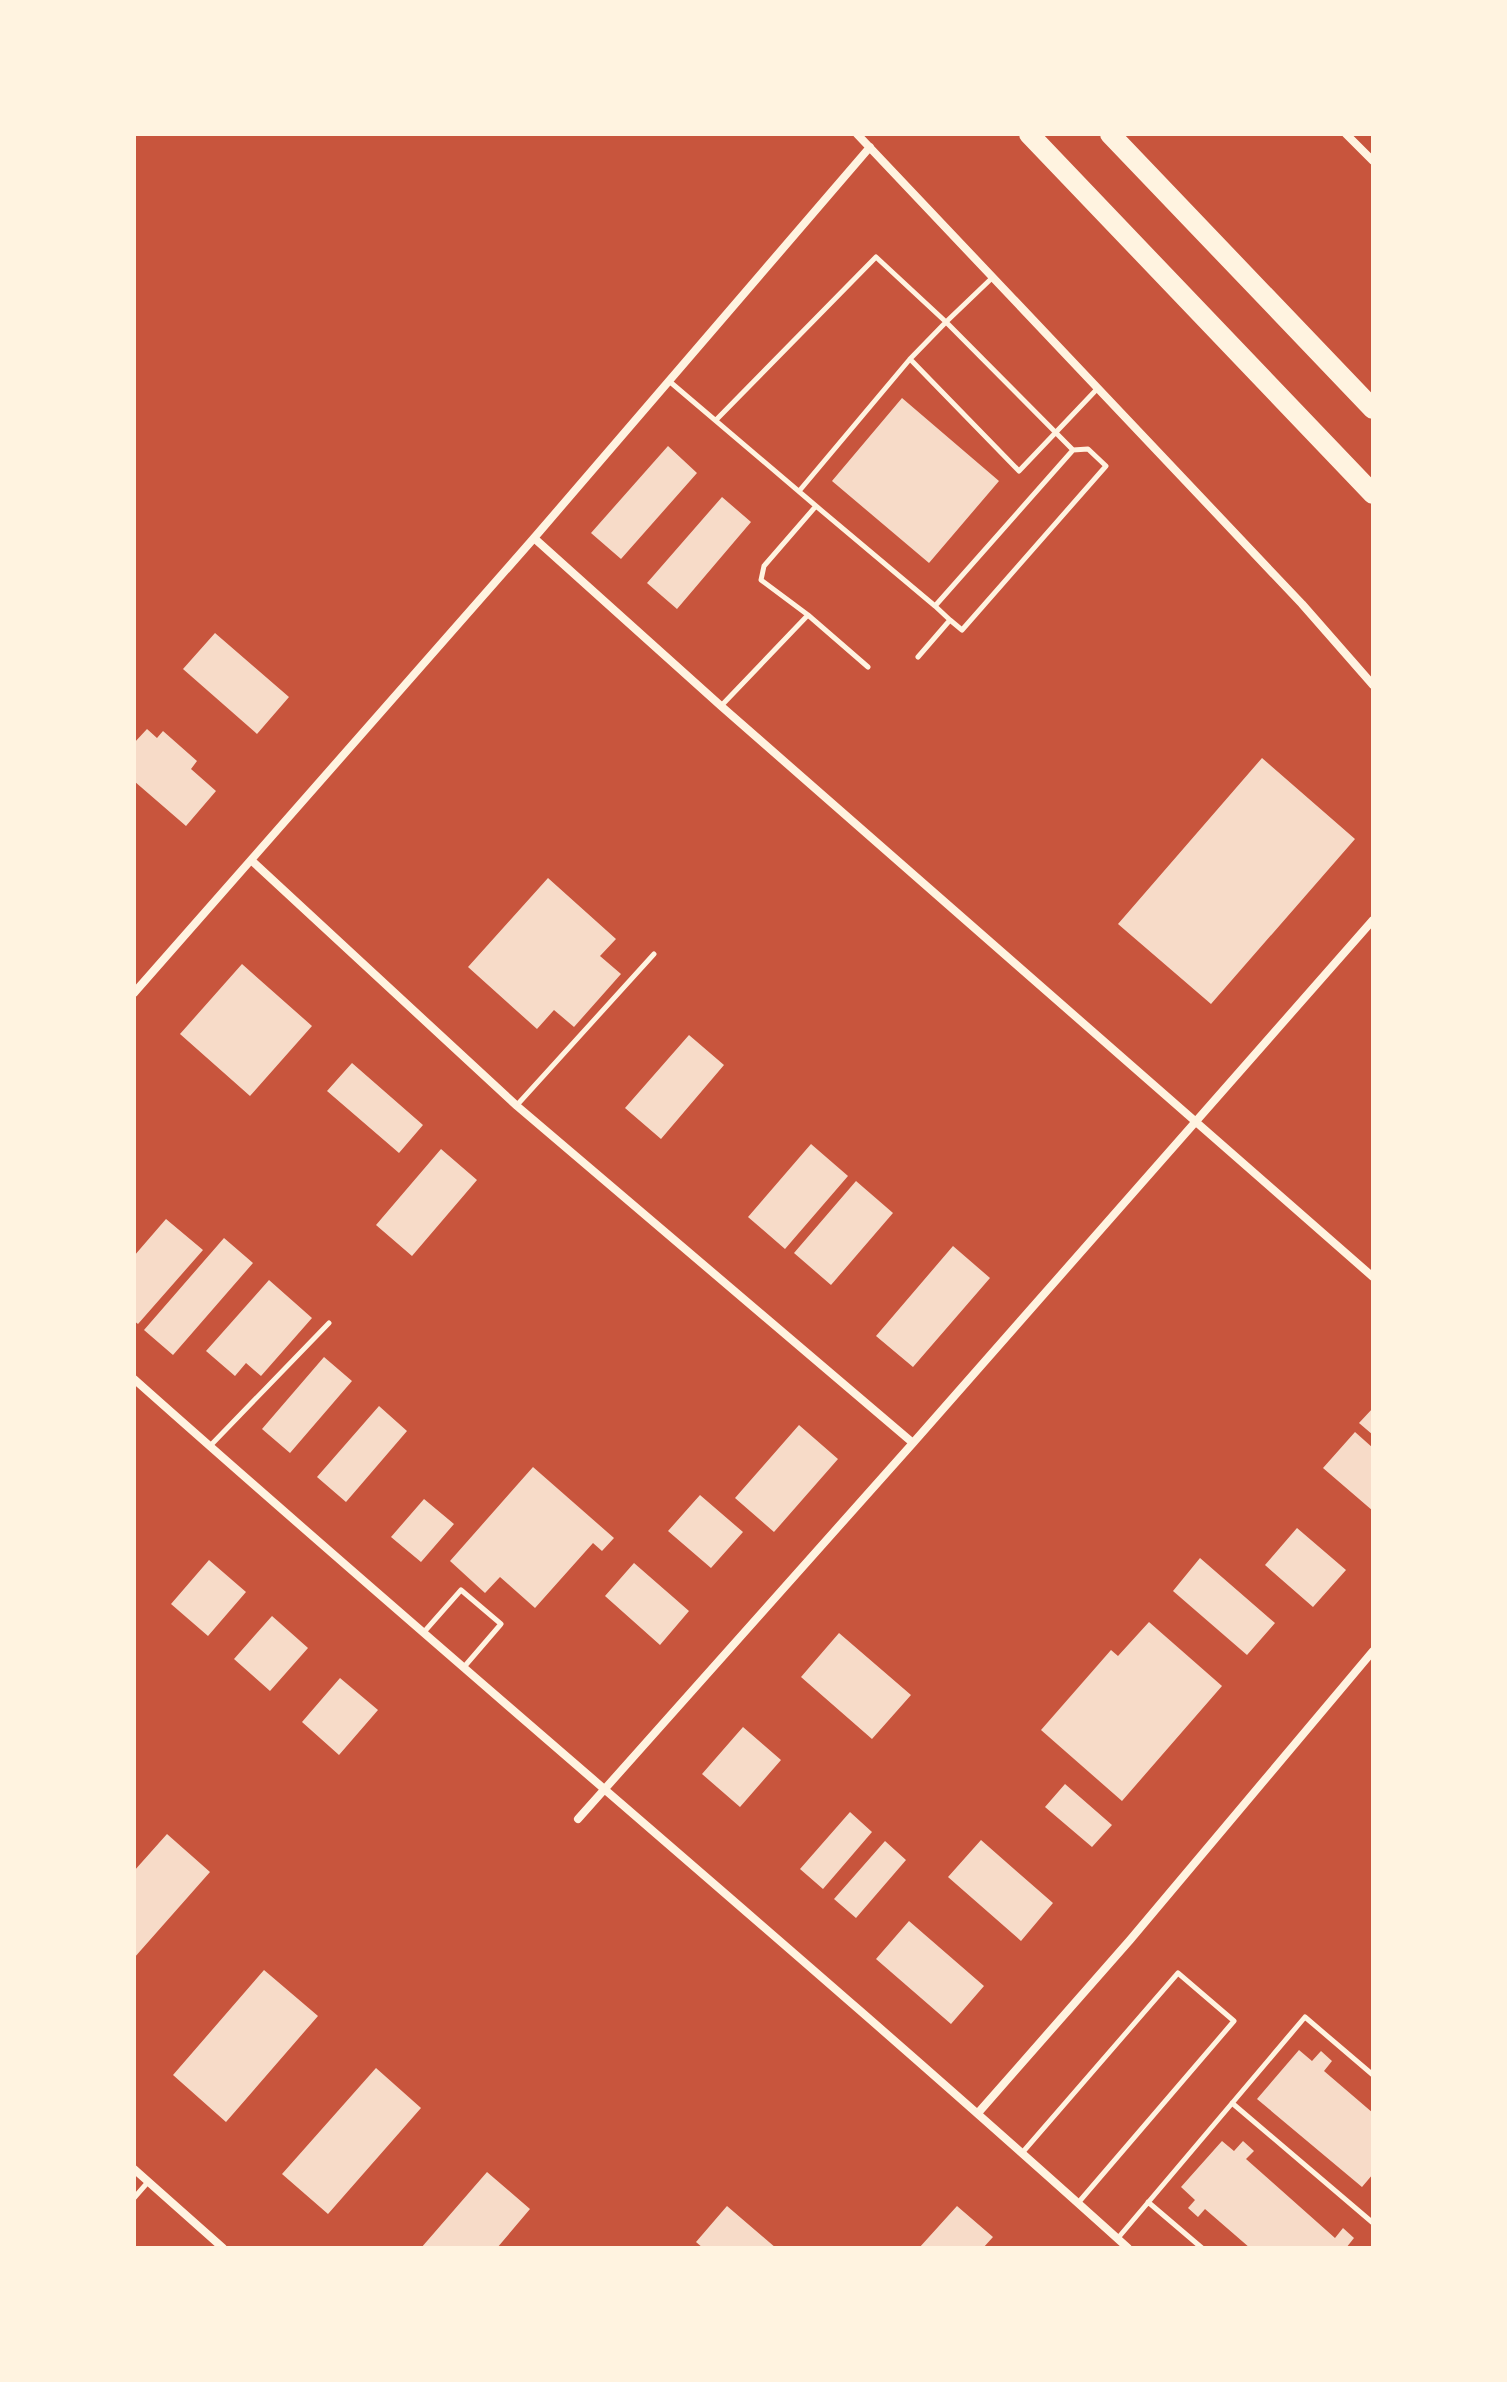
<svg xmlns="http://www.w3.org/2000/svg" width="1507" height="2382" viewBox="0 0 1507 2382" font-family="'DejaVu Sans',sans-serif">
	<rect width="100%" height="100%" fill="#c8553d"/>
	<path fill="#f7dbc8" d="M902,398l97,83 -70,82 -97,-82z
		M668,446l29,27 -76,86 -30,-26z
		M722,497l29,25 -74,87 -30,-26z
		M215,633l74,64 -32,37 -74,-65z
		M147,729l10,9 6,-7 34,30 -6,8 25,22 -30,35 -52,-45v-38z
		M1262,758l93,81 -144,165 -93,-80z
		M548,878l68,61 -16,17 21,18 -47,53 -20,-17 -17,19 -69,-62z
		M242,964l70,62 -62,70 -70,-62z
		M689,1035l35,30 -63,74 -36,-31z
		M352,1063l71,62 -24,28 -72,-62z
		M811,1144l37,32 -63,73 -37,-32z
		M441,1149l36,31 -65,76 -36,-31z
		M856,1181l37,32 -62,72 -37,-32z
		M166,1219l37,31 -65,74 -4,-3v-65z
		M224,1238l29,25 -80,92 -29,-25z
		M953,1246l37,32 -77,89 -37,-31z
		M269,1280l43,38 -51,58 -15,-13 -11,13 -29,-25z
		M324,1357l28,24 -62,72 -28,-24z
		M379,1406l28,25 -61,71 -29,-25z
		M1373,1408v27l-14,-12z
		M799,1425l39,34 -64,73 -39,-34z
		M1355,1432l18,16v63l-50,-43z
		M533,1467l81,71 -12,13 -9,-8 -58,65 -35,-31 -15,16 -35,-32z
		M700,1495l43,37 -32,36 -43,-37z
		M424,1499l30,25 -33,38 -30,-25z
		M1297,1528l49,42 -33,37 -48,-42z
		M1200,1558l75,65 -28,32 -74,-64z
		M209,1560l37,32 -38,44 -37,-32z
		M634,1563l55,48 -29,34 -55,-49z
		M272,1616l36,32 -38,43 -36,-32z
		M1149,1622l73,64 -100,115 -81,-71 70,-80 7,6z
		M839,1633l72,62 -39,44 -71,-62z
		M340,1678l38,32 -39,45 -37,-33z
		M743,1727l38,33 -41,47 -38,-33z
		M1065,1784l47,41 -20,22 -47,-40z
		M850,1812l22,20 -49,57 -23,-20z
		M167,1834l43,38 -76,86v-87z
		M981,1840l72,63 -32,38 -73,-64z
		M885,1841l21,19 -50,58 -22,-19z
		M909,1921l75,65 -33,38 -75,-65z
		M264,1970l54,46 -92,106 -53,-47z
		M1299,2050l13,11 9,-10 11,10 -8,10 49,42v61l-11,13 -105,-88z
		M376,2068l45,40 -93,106 -46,-40z
		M1222,2141l12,10 9,-10 11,10 -8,8 89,79 8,-10 11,10 -8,10h-96l-45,-39 -7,8 -10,-9 7,-8 -14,-13z
		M487,2172l43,37 -33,39h-76z
		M727,2206l49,42h-73l-7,-6z
		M957,2206l36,31 -10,11h-64z"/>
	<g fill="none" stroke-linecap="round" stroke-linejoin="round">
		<path stroke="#fff3e0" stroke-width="5" d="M993,277l-47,45 127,128
			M669,381l147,125 -52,60 -3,14 47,35
			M716,420l160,-163 70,65 -36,37 109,112 79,-83
			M800,490l110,-131
			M816,506l119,100 138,-156 15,-1 18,17 -144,164 -12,-10
			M918,657l32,-37 -15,-14
			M721,706l87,-91 60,52
			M517,1105l137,-151
			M210,1446l119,-123
			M424,1632l37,-42 40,34 -37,43
			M1232,2103l141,120
			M1022,2153l156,-180 56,48 -156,182
			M134,2198l14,-16
			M1148,2202l54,46
			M1118,2238l187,-221 68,58"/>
		<path stroke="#fff3e0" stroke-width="8" d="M857,134l445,470 71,81
			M1346,134l27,27
			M534,538l187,168 652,571
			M251,860l266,246 396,337
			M134,993l400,-455 336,-391
			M134,1379c329,293 667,574 994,869
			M578,1819l335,-376 460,-523
			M978,2113l152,-173 243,-289
			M134,2169l89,79"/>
		<path stroke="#fff3e0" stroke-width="20" d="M1029,134l344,360
			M1110,134l263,275"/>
	</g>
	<rect width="1507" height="2382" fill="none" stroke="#fff3e0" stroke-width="272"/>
</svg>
